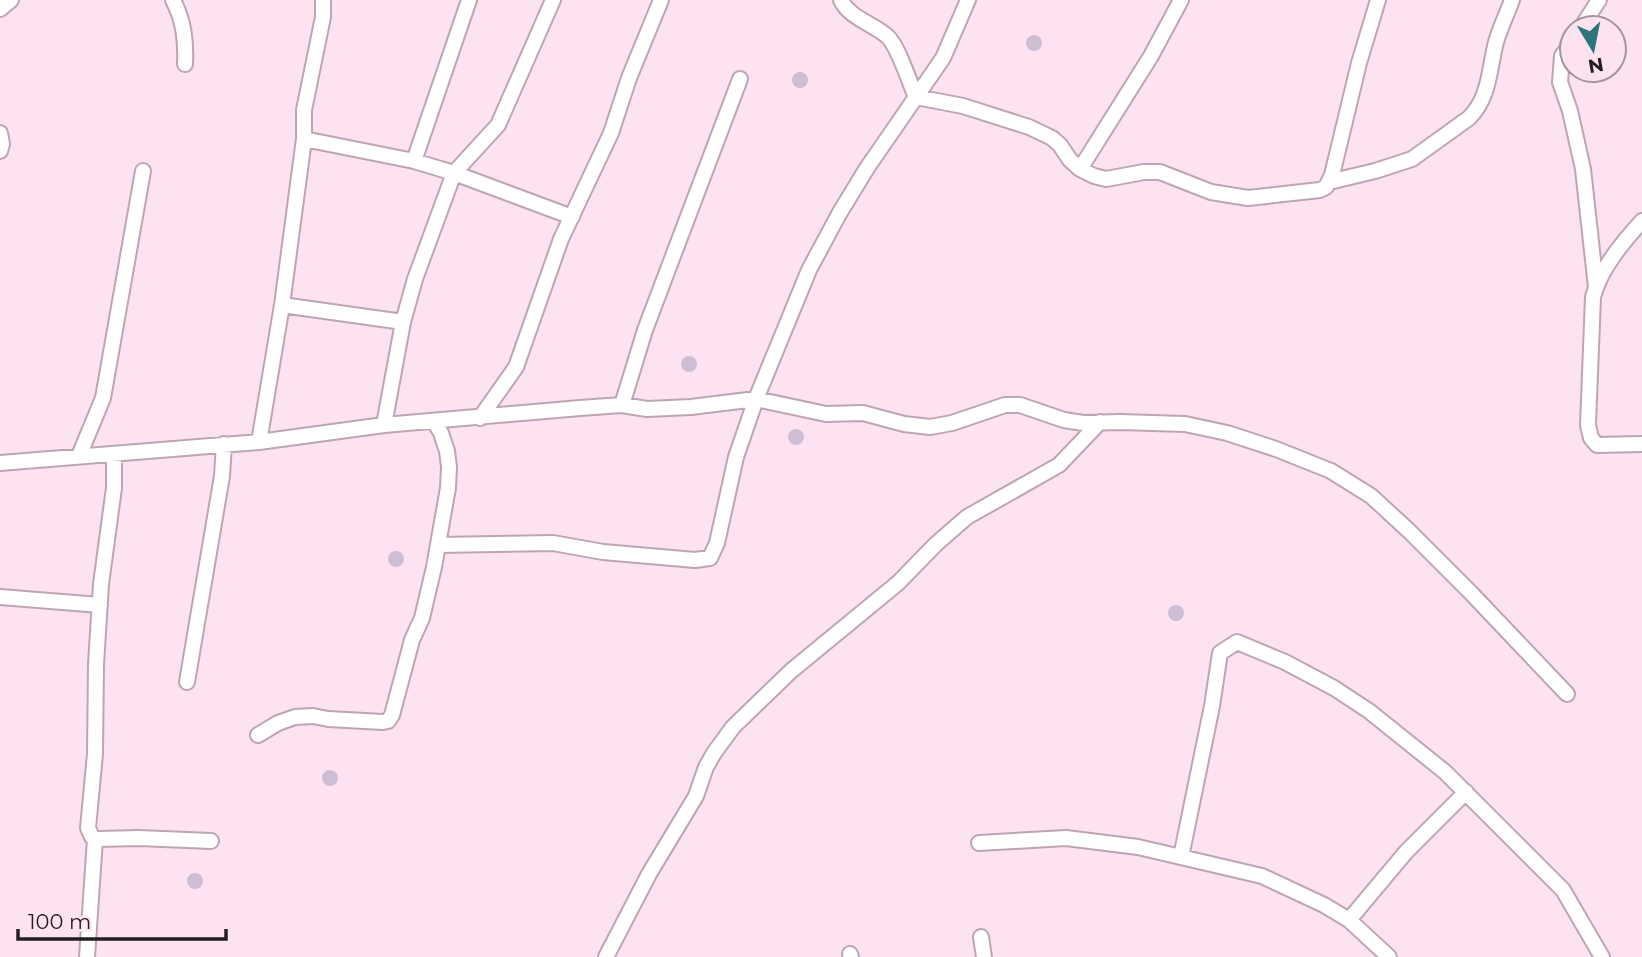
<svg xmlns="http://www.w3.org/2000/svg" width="1642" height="957" viewBox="0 0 1642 957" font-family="Montserrat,sans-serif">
	<rect width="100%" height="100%" fill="#fde3f1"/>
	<path fill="#cdbed3" d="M1026 43a8 8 0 1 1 16 0a8 8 0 1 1-16 0Z
		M792 80a8 8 0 1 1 16 0a8 8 0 1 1-16 0Z
		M681 364a8 8 0 1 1 16 0a8 8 0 1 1-16 0Z
		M788 437a8 8 0 1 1 16 0a8 8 0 1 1-16 0Z
		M388 559a8 8 0 1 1 16 0a8 8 0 1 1-16 0Z
		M1168 613a8 8 0 1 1 16 0a8 8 0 1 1-16 0Z
		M322 778a8 8 0 1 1 16 0a8 8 0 1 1-16 0Z
		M187 881a8 8 0 1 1 16 0a8 8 0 1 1-16 0Z"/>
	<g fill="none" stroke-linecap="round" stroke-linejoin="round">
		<defs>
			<path id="street" d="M173,0c11,21 13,41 12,64
				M841,0c8,18 33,24 47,37 11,11 21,45 28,60
				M0,9l11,-9
				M1581,28l18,-28
				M1572,42l-10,14 -2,26 10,29 13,58 13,118
				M916,97l47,9 66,21 23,11 8,7 10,15 10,9 14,7 12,3 38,-7h16l51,20 37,6 72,-8 6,-3 6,-12 27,-112 19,-63
				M0,133l2,11 -2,7
				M304,139l110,22 40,12 118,44
				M414,161l55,-161
				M1080,169l71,-113 30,-56
				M1329,182l46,-11 37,-12 57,-41c21,-21 20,-49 27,-76 4,-14 11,-28 16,-42
				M1642,221c-19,21 -42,48 -49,76l-5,128 3,13 6,7 45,-1
				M282,305l121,17
				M622,405l23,-75 95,-251
				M480,418l36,-51 45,-128 50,-106 18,-55 32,-78
				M384,425l19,-103 12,-43 39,-106 44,-48 55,-125
				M259,442l23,-137 22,-166v-29l19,-93v-17
				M114,454v34l-13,96 -5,80 -1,90 -7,74 4,9 6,2 41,-1 72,3
				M79,456l24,-58 40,-227
				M0,463l259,-21 125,-17 196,-17 42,-3 25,4 44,-2 65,-8 70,15 37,-1 41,11 26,3 22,-4 53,-18h15l44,15 19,3 37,-1 65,2 42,9 49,16 55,22 40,25 37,34 63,63 96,101
				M438,545l115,-2 50,9 92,8 15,-2 7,-15 19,-86 20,-58 53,-129 30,-56 28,-46 76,-110 25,-58
				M0,597l100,8
				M187,682l35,-206 2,-32
				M258,735l20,-12 17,-6 18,-1 15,3 55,3 5,-1 4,-6 20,-75 10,-22 12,-51 14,-79 1,-21 -2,-16 -6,-18 -7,-12
				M979,843l87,-5 72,9 124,29 62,29 25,15 40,37
				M1181,857l31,-151 8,-53 17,-11 48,20 49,26 35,23 76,61 118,118 39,67
				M1349,920l57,-68 60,-60
				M981,937l3,20
				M850,954l1,3
				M87,957l8,-118
				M606,957l43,-83 47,-78 10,-29 8,-14 19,-26 58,-56 107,-88 38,-39 31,-27 92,-52 41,-43"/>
		</defs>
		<use href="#street" stroke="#bea5b3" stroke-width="18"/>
		<use href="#street" stroke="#fff" stroke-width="14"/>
	</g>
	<g transform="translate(1593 49) rotate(170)"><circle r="33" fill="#fde3f1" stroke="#a7939e" stroke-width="2"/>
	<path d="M0-5L12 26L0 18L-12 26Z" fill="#2b757b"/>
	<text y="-10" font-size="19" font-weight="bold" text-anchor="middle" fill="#251c21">N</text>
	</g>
	<path d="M18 929v10h208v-10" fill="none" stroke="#251c21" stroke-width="3.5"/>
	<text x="28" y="929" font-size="21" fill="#251c21" stroke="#fde3f1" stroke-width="5" paint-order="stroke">100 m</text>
</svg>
